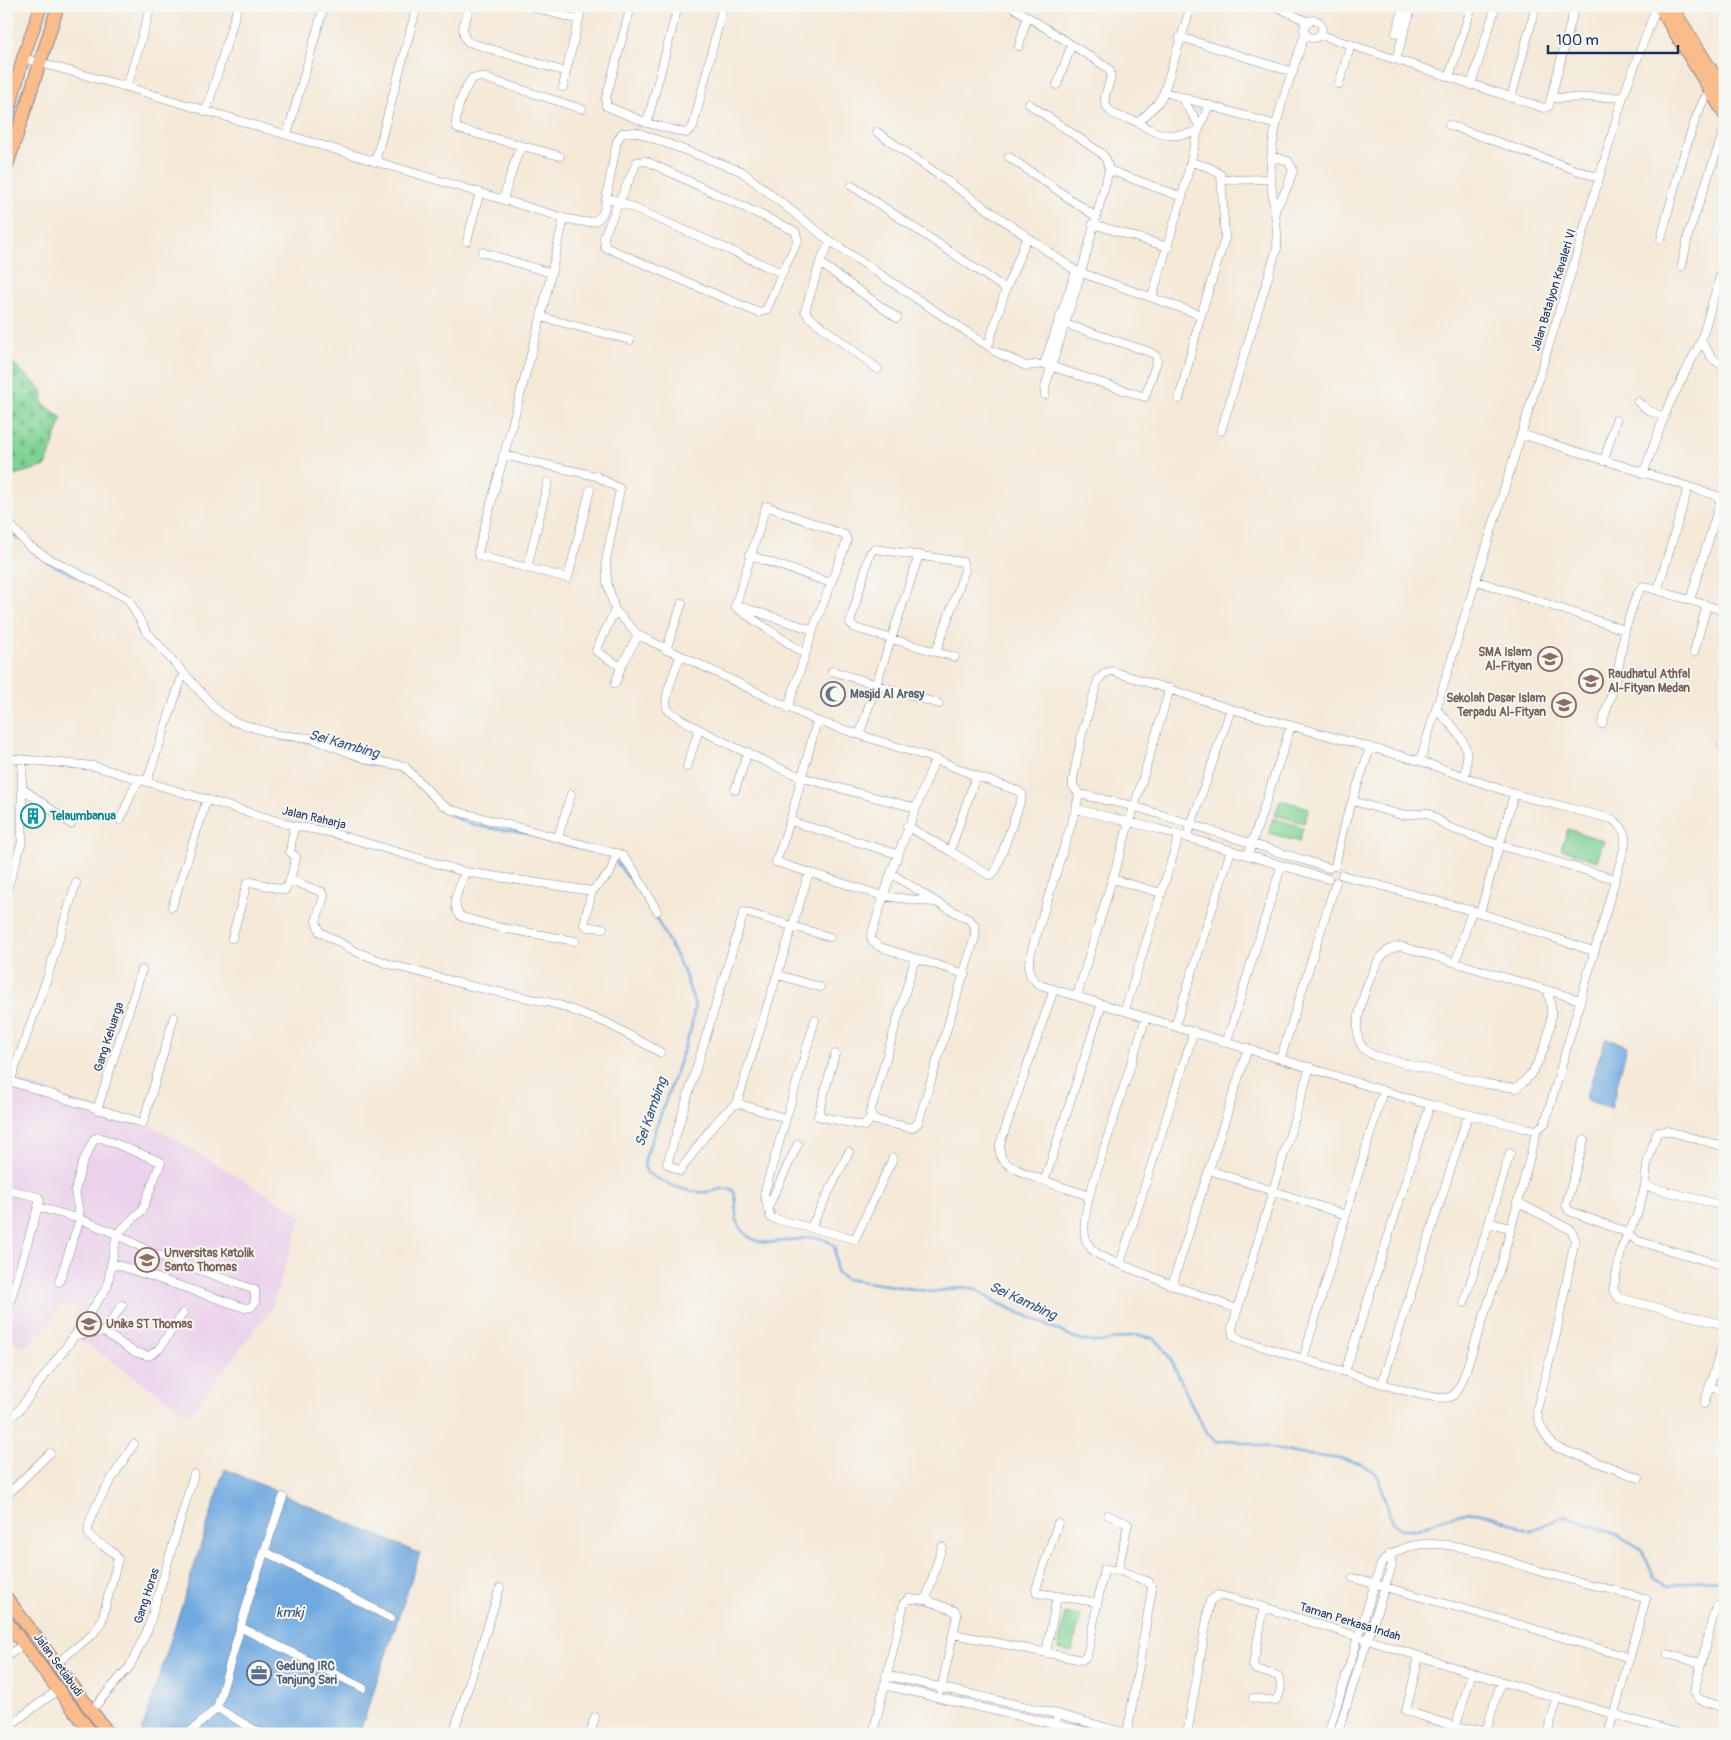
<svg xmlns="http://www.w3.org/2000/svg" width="1731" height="1740" viewBox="0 0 1731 1740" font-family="Pangolin,sans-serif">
	<defs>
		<pattern id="cemetery-stones" width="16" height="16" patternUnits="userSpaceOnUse" patternTransform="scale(1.25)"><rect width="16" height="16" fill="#81d394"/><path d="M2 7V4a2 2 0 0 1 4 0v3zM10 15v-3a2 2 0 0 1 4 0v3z" fill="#6fb582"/></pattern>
	</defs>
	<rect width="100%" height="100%" fill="#f6f6f2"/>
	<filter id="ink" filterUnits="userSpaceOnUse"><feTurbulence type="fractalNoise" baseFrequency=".02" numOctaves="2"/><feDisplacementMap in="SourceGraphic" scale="10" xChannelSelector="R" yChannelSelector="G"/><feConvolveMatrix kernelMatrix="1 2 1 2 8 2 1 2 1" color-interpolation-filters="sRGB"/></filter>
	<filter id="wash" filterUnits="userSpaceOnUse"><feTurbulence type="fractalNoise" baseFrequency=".0096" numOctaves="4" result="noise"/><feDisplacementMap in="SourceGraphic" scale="20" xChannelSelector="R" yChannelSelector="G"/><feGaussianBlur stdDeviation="1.12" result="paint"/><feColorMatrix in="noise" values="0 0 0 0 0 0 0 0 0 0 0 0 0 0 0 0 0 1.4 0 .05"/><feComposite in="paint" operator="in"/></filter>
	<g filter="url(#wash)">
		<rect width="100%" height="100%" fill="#f5e9d8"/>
		<path fill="#ebd1eb" d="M6,1077l156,54 140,85 -31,93 -82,106 -118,-82 7,-25 -17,-3 -13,20 -23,23 -19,-11z"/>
		<path fill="url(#cemetery-stones)" stroke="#4e8179" d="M10,360l33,31 -1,12 20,15 -16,48 -40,11v-105z"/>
		<path fill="#81d394" stroke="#4e8179" d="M1280,800l29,8 -5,15 -29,-8z
			M1273,818l30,9 -4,15 -30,-9z
			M1568,829l36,12 -7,20 -36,-12z
			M1065,1613l15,3 -8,36 -14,-3z"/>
		<path fill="#70a9df" stroke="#466c9e" d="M1606,1038l21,8 -16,63 -26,-10z
			M225,1469l195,85 -61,180h-218z"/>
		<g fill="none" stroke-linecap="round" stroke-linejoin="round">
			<path stroke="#70a9df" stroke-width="2.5" d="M6,527l13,13
				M47,562l44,22
				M281,739l34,4
				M350,756l14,7 16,2
				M441,807c22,22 60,22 89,27
				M552,840l55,15 6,3 36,46 35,68 11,33 -4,24 -45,127 -2,9 3,8c15,9 41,21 59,19 10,0 17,-6 27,-2 6,11 0,22 5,33 22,44 72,-4 97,24l1,25 10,7 87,13 30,-5 13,2 16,11 81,37c7,2 15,5 22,5 20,1 38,-12 57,-4 22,8 39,83 64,104l16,-2 68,14 42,5 18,4 15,10 4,6c4,12 6,25 11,37 11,25 32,11 49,4 9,-3 21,-6 30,-8 16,-2 46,14 62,19l34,-15 53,19 24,15 12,27 15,9 30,-6 26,1"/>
		</g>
	</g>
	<g filter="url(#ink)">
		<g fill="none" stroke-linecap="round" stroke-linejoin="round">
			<defs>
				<path id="minor" d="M471,6c-5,12 -13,25 -3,36l98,30 16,-66
					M528,6l51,14
					M631,6l-25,92v8l41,17 39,10 7,-6 30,-121
					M844,6l9,3 3,-3
					M1011,6l97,62c8,10 -5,22 -3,33 2,15 18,16 30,20 6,2 9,6 14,8 15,9 33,7 49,2
					M1275,6l33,16
					M1304 29a9 9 0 1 1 18 0a9 9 0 1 1-18 0Z
					M1396,33l8,-27
					M1321,35l223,73 5,-2 2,-8 72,-1
					M1180,37l113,35
					M1019,46l8,-29
					M23,58l104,29 437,131c16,3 33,11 40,-8l13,-69 5,-8 14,-1 105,39 89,70 158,105 18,-57 21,-51
					M1396,59l16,-53
					M1449,77l23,-71
					M1339,84l12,-40
					M1057,85l14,-39
					M1471,85l25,-79
					M127,87l24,-81
					M563,87l3,-15
					M1164,92l27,-86
					M1181,97l19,29
					M1511,98l25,-92
					M1551,98l24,-92
					M1029,104l72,49 5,6 3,11 -28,103 -36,114v8
					M206,112l32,-106
					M1139,122l19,-19 6,-11 112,33
					M647,123l31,-117
					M1449,125l150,53
					M877,132l199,139 125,44
					M287,135l37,-129
					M560,156l-101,-27 -3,-3c0,-16 7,-34 16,-48l10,-1 100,32
					M1272,156l16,5 5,9 -6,18 -12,22
					M1009,157l86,59
					M375,162l42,-156
					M1109,170l73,27
					M1222,180l49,-1
					M852,186l154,103
					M607,197l13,5 162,71 16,-33 -3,-9 -149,-70 -9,1 -33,74 1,11 154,66 8,-4 15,-36
					M503,199l17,-53
					M564,218l-23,99 -63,235 1,4 89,22 22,-88
					M1093,224l75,23
					M1661,239c8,-29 32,-131 49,-148
					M467,241l13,-49
					M830,241l-10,22 -15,48 4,6 69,52
					M482,252l69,21
					M820,263l77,55
					M1682,266l7,-34 36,-104
					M1152,297l30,-100 16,-66 11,-26
					M541,317l89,23
					M1701,341l11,17 13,10
					M994,351l32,15 18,-2 101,33 12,-36 -1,-5 -6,-4 -91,-30
					M1044,364l32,-93
					M1179,399l22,-84 24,-77 -4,-63 -10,-7 -20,-6
					M1638,402l10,8 16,7
					M1221,431l56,-183c2,-23 -5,-45 -6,-69 -3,-50 19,-98 34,-145
					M1521,434l197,62 2,7 -30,97
					M503,455l93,21 24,13 -14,72 1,21 8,28 23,25 179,86 118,38 41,17 -26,75 -43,-25
					M1604,461l12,-41
					M1643,474l24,-65 34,-68 24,-81
					M6,520l22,25 20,13 80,41 18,32 69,77 17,13 46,14 33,3 58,22 35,6 37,38 11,6 170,45 13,17 22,39
					M875,549l88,13 2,8 -29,82 -81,-24 -5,-5 20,-70z
					M749,555l82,28
					M527,568l21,-86
					M1477,581l148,49 11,-34 7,-10 82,25
					M1658,589l30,-101
					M736,605l77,25
					M615,610l-19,41 25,16
					M666,650l16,-47
					M936,652l19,5
					M1694,652l13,-47
					M680,657c-4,11 -17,40 -13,51 6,12 117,63 135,69 37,12 76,21 114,31
					M832,671l107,33
					M1112,671l119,38 189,52 94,33 98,25c12,8 15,16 12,30l-79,274 -8,7 -12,-2 -95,-23 -390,-120c-15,-10 -12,-20 -8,-36l44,-140 3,-15 -6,-8v-7l9,-45 16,-54 7,-7z
					M615,684l6,-17 17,-32
					M788,708l25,-78 34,-89 -2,-6 -79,-29 -31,101 70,47
					M1436,709c23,25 36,32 29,68
					M817,721l-27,100 -14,41 107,34 50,6
					M1602,724l15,-48 8,-46
					M860,733l59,-178
					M1722,744l3,5
					M6,758l88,8 200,60 35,6 136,40 127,19
					M1420,761l150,-484 53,-180 34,-91
					M687,767l12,-38
					M147,781l34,-101
					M23,789l48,35
					M735,790l13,-38
					M1079,794l54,12 196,62
					M1353,801l48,14 27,-2 20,14 51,18 116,34
					M1076,809l82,20 170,50
					M120,820l14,-32 7,-9
					M790,821l107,33
					M558,837l13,-43
					M1187,837l44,-128
					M950,851l39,24h3l4,-5 25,-70 1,-6 -4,-3 -42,-15
					M1248,855l43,-129
					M1335,866l8,-37 27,-81
					M465,872c-5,13 -17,35 -3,45l35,10 78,14
					M809,873c-24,77 -48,154 -72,230 -24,18 -40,45 -57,68l-13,-7 77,-252 86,25
					M891,873l-20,63 1,5 8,6 85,27
					M1342,875l138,38 113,38
					M1112,879l50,14
					M290,880l6,-23 -6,-5 4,-26
					M592,891l-8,33 4,3 15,1
					M592,891l18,-18 7,-20
					M6,892l16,-50v-81
					M172,907l35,-108
					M1480,913l34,-119
					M232,938l15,-55 4,-1 34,8 5,-10 32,12 2,4 -8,25 4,11 37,20 32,12 81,22 86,18 51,19 53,29
					M915,959l-45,154 4,7 38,8 6,-5 57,-186v-11l-5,-6 -34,-18 -45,-29 44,-114
					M1456,961l16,-51
					M778,975l42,12
					M1054,989l-54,155c0,5 -1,11 2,15 10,14 69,30 87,37 -7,38 -12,54 31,68l74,-233
					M1548,991c1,7 4,16 3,24 -1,24 -14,60 -35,73l-30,-4 -111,-28c-6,-3 -12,-6 -15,-13 -9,-18 10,-74 23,-88 5,-6 10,-7 17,-9l180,54
					M1077,996l93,-308
					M1125,1010l54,-174
					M815,1020l-51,174 7,24 84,21 38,-81
					M1175,1026l56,-176
					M1227,1041l54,-174
					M835,1054l-17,62 47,10 6,-8
					M1281,1057l55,-175
					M6,1080l137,43 31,-106
					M10,1082l37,-104 29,-95
					M737,1103l47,15
					M1430,1105l-85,267c20,6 89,31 105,25 8,-3 11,-14 14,-21l38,-114 35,-132
					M97,1110l45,-140
					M1584,1140l-18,65 3,6 52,19 17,11 87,25
					M1725,1147l-57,-16 -11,1 -10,32 -2,22 -8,29 -15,32 -9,43 6,8 106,27
					M1209,1170l137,45
					M1045,1179l57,-175
					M1645,1186l80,20
					M6,1189l32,8 2,3 -34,115
					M1089,1196l57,-179
					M1517,1202l54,28 4,9 -19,96 -19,74c0,13 9,30 19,38l83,31
					M767,1209l31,-65
					M1489,1223l21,-70
					M811,1227l38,-75
					M1120,1264l52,21 76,-237
					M59,1282l21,-63 -5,-28 7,-27 12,-25 5,-2 62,25 -19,48 -25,24 33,18 105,38v12l-4,5 -6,1 -133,-45
					M1172,1285l65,24
					M1464,1303l25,-80 21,5
					M104,1332l18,-27
					M75,1335l29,-3 30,20 15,4 10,-7 24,-36
					M1303,1359l-62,-19 -8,-5 -1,-7 78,-261
					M1345,1372l-42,-13 80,-268
					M1382,1383l86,-268
					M1710,1387l15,4
					M1704,1404l21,-67
					M6,1422l13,-12 56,-75 32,-48 10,-53 -37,-15 -42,-12
					M6,1496l44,-43
					M1108,1515l20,9 -10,46
					M1058,1523l-22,66 1,4 59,9
					M1724,1548l1,-1
					M264,1551l127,67
					M1353,1578l168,47 109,33
					M1725,1602l-8,4 -3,7 -20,79 5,7 26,9
					M240,1627l123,61
					M954,1634l128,26 5,-4 17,-87 14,1 31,12 3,7 -25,145
					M1046,1653l11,-56
					M1668,1654l32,9
					M1419,1656l-13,55 57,18 -1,5
					M6,1657l18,-13
					M57,1663l36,-29 9,-14 16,-61c-6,-13 -24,-14 -29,-25 -7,-15 36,-75 45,-90
					M886,1675l172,39 71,20
					M884,1685l212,49
					M941,1690l16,-74 -2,-5 -29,-11 16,-53
					M1253,1698l22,3c6,-6 8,-18 3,-25l-23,-7 -2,-4 11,-58
					M217,1708l45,26
					M91,1711l39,-45 18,-37 46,-155
					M6,1728l52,-38
					M1455,1728l17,-55
					M1463,1729l19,1 5,-2 14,-46
					M188,1734l29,-26 34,-117 32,-94
					M453,1734l47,-146
					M590,1734l5,-17
					M873,1734l31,-131 4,-4 18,1
					M1053,1734l4,-15
					M1187,1734l23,-133 8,-6 46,12 208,66 209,61
					M1328,1734l53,-170c39,-46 125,0 172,11 22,6 43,11 64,16 9,3 20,4 29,8l-38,135
					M1337,1734l55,-169 -2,-11
					M1547,1734l11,-37"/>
				<path id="primary" d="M1659,6l66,109
					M1671,6l54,86
					M6,122l17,-64 18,-52
					M6,169l52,-163
					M6,1597l103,137
					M6,1621l86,113"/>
			</defs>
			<use href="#minor" stroke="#888c9b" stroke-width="9"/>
			<use href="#primary" stroke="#888c9b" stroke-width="14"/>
			<use href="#minor" stroke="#fff" stroke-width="8"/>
			<use href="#primary" stroke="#fabc8b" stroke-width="12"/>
		</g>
	</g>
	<defs>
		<symbol id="school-ring" viewBox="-11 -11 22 22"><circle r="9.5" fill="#f6f6f2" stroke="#8d6e63" stroke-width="1.5"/><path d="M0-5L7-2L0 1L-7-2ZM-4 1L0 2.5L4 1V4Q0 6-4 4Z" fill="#8d6e63"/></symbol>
		<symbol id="mosque-ring" viewBox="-11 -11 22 22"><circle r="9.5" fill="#f6f6f2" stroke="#6b7280" stroke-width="1.5"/><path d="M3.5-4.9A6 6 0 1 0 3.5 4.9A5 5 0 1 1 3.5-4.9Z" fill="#6b7280"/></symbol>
		<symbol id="building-ring" viewBox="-11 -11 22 22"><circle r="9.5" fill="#f6f6f2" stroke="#0f9aa8" stroke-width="1.5"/><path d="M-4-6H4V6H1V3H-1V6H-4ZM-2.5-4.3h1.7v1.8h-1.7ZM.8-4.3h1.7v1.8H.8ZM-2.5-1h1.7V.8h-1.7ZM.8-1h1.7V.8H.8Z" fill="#0f9aa8"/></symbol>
		<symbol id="university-ring" viewBox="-11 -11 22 22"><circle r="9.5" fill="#f6f6f2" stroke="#8d6e63" stroke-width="1.5"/><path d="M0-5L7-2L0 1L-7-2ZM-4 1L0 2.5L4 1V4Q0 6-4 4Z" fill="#8d6e63"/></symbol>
		<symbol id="office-ring" viewBox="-11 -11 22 22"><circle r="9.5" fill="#f6f6f2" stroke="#5c6f8a" stroke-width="1.5"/><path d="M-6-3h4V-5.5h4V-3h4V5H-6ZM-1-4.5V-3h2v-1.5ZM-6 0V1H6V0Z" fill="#5c6f8a"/></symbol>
	</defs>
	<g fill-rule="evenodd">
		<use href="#school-ring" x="1536" y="645" width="28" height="28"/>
		<use href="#school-ring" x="1577" y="667" width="28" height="28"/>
		<use href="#mosque-ring" x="819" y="680" width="28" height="28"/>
		<use href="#school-ring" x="1550" y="691" width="28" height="28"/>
		<use href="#building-ring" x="19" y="802" width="28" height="28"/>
		<use href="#university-ring" x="133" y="1246" width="28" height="28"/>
		<use href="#university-ring" x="75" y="1310" width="28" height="28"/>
		<use href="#office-ring" x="245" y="1659" width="28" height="28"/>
	</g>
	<g text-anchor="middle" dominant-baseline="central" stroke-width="4" stroke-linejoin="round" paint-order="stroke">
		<g font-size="12" fill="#1b2f5e" stroke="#f6f6f2">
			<text transform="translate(1554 290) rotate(-73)">Jalan Batalyon Kavaleri VI</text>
			<text transform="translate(314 818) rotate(13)">Jalan Raharja</text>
			<text transform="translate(109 1037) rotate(-72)">Gang Keluarga</text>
			<text transform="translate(147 1596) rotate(-72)">Gang Horas</text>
			<text transform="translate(1350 1622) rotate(17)">Taman Perkasa Indah</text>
			<text transform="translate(58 1665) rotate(54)">Jalan Setiabudi</text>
		</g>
		<g font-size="12" font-weight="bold" fill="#785e54" stroke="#f6f6f2" text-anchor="start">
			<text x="1532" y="652" text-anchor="end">SMA Islam<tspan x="1532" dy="14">Al-Fityan</tspan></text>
			<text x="1608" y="674">Raudhatul Athfal<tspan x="1608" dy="14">Al-Fityan Medan</tspan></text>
			<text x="1546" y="698" text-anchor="end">Sekolah Dasar Islam<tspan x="1546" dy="14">Terpadu Al-Fityan</tspan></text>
			<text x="164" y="1253">Unversitas Katolik<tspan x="164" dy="14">Santo Thomas</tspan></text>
			<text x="106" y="1324">Unika ST Thomas</text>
		</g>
		<g font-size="12" font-weight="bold" fill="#5b616d" stroke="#f6f6f2" text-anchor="start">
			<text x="850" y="694">Masjid Al Arasy</text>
		</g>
		<g font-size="12" font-weight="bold" fill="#0d838f" stroke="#f6f6f2" text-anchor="start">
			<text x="50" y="816">Telaumbanua</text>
		</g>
		<g font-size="12" font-weight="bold" fill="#4e5e75" stroke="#f6f6f2" text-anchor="start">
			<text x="276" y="1666">Gedung IRC<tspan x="276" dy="14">Tanjung Sari</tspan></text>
		</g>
		<g font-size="14" font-style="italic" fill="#355485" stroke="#f6f6f2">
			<text transform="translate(344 744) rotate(16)">Sei Kambing</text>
			<text transform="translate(651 1112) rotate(-71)">Sei Kambing</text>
			<text transform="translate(1023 1301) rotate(25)">Sei Kambing</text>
			<text x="290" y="1612">kmkj</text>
		</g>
	</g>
	<rect width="1731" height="1740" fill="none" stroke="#f6f6f2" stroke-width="25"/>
	<path d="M1548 45v8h130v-8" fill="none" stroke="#1b2f5e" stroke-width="2.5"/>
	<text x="1556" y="45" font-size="15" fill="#1b2f5e" stroke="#f6f6f2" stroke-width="4" paint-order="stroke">100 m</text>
</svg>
